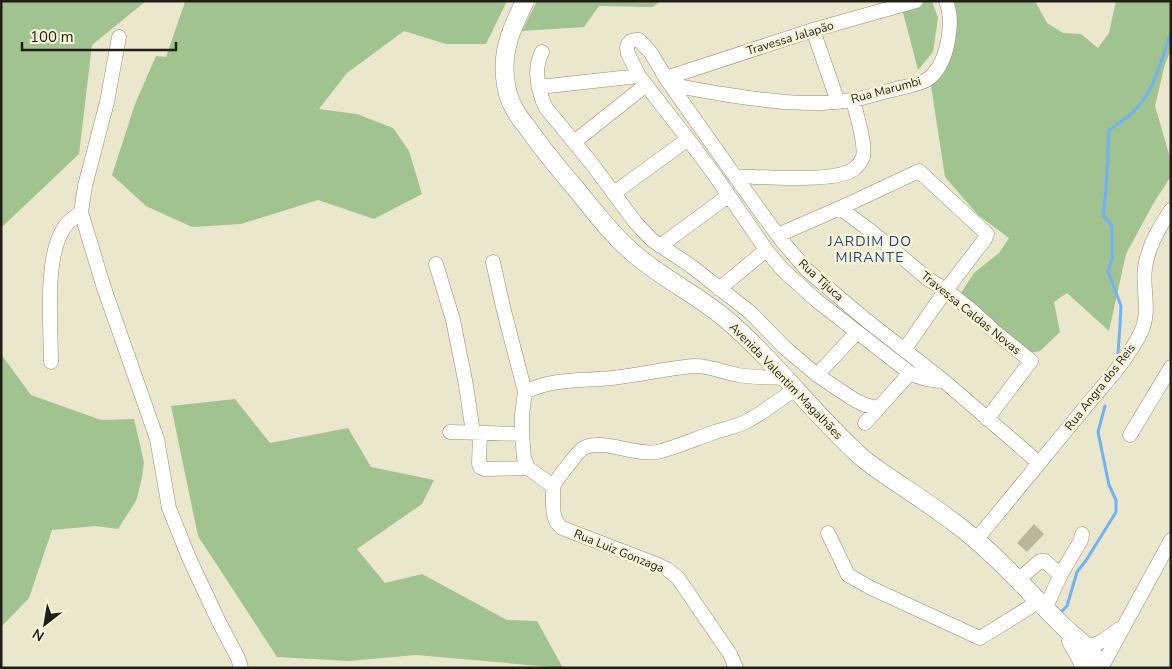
<svg xmlns="http://www.w3.org/2000/svg" width="1172" height="669" viewBox="0 0 1172 669" font-family="'Nunito Sans',sans-serif">
	<rect width="100%" height="100%" fill="#ebe7cd"/>
	<path fill="#a0c390" d="M1,1h145l-54,44 -13,109 -78,74z
		M187,1h320l-21,43h-40l-42,-13 -57,42 -28,36 38,5 36,14 16,23 13,43 -48,25 -56,-19 -77,24 -49,3 -46,-21 -34,-31 23,-71 21,-48 10,1 19,-55z
		M537,1h123l-7,6 -54,-1 -15,21 -62,4z
		M900,1h32l6,17 -5,34 -15,18z
		M954,1h81l12,22 16,10 18,1 17,14 11,-15 7,-32h55v49l-6,14 -10,42 16,55v15l-18,28 -27,50 -17,77 -42,-38 -13,9 6,30 -20,19 -10,2 -71,-57 15,-23 25,-20 10,-15 -31,-23 -33,-38 -14,-91 20,-39 5,-18z
		M1,354l30,41 70,25 33,-1 10,43 -2,16 -6,23 -18,28 -23,-3 -43,4 -23,68 -28,29z
		M235,399l35,44 78,-15 23,39 63,13 -12,24 -65,45 28,34 37,-9 85,46 30,1 26,47 -147,-13 -67,6 -72,-4 -79,-121 -27,-130z"/>
	<g fill="none" stroke-linecap="round" stroke-linejoin="round">
		<path stroke="#70b2f3" stroke-width="3" d="M1118,353l2,-28 1,-19 -13,-35 4,-12v-33l-9,-11 3,-24 3,-61c7,-5 15,-10 22,-16 23,-20 30,-54 40,-81
			M1062,611l5,-5 10,-34 10,-13 29,-47v-12l-7,-15 -11,-53 7,-26"/>
	</g>
	<path fill="#b9b69c" d="M1034,524l10,10 -17,18 -10,-9z"/>
	<g fill="none" stroke-linecap="round" stroke-linejoin="round">
		<defs>
			<path id="minor" d="M813,30l25,72
				M119,37l-12,65 -22,84 -4,26 23,76 53,151 12,69 20,50 30,64 19,36 3,10
				M542,52c-9,17 -4,40 4,56l46,56 43,58 17,18 39,26 60,47 33,34 33,28 36,24 12,6 13,3
				M666,78l147,-48 103,-29
				M670,84c24,6 47,9 72,13 36,5 72,9 110,3 13,-2 27,-7 40,-10 10,-3 28,-5 36,-11 11,-8 16,-21 19,-33 3,-15 5,-30 -1,-45
				M539,87l100,-11
				M574,142l72,-57
				M736,178c6,-1 13,-2 19,-1 23,0 81,5 99,-8 4,-3 7,-7 9,-12 3,-14 -7,-43 -10,-57
				M614,193l74,-54
				M840,208l32,24 56,47 18,11 24,19 24,22 37,30 -44,58
				M778,235l62,-27 79,-37 68,63 -2,5 -39,51 -42,60
				M660,246l68,-50
				M493,262l10,45 22,85 -3,23v19l2,24 4,10 25,18
				M436,264l17,56 13,65 7,48
				M719,289l47,-39
				M51,362c0,-36 -7,-105 13,-134 4,-7 11,-11 17,-16
				M817,375l40,-43
				M944,381c-13,0 -22,-2 -34,-8l-94,-73 -33,-30 -16,-19 -53,-77 -26,-35 -49,-63 -11,-22 -1,-6 1,-4 3,-3 4,-1h4l12,13 16,27 75,106 40,55 25,29 59,50 78,61 95,82
				M525,392c28,-14 57,-11 87,-14 28,-3 55,-10 83,-12 15,0 29,6 43,9 16,3 32,2 48,3
				M865,423l45,-50
				M450,432l72,2
				M480,433l-1,31 1,3 4,2 44,-1
				M1130,435l41,-68
				M828,533l20,42 23,13 109,50 58,-36
				M976,540c37,-45 74,-90 111,-135 19,-23 41,-46 54,-73 10,-21 1,-43 4,-64 3,-22 14,-41 26,-58
				M1018,580l22,-19h5l11,10
				M1045,609l16,-35 20,-34 1,-6
				M1078,649c7,-2 14,-3 20,-6 8,-3 14,-9 21,-14
				M736,668l-6,-14 -52,-76 -11,-9 -11,-5 -94,-36c-10,-8 -9,-20 -9,-32 0,-3 0,-8 1,-11 2,-5 24,-33 28,-36 17,-12 54,7 75,3 18,-4 40,-14 58,-20 13,-4 25,-6 36,-13 15,-9 30,-20 44,-30
				M1101,668l70,-128"/>
			<path id="major" d="M525,1c-12,25 -23,47 -20,76 1,10 3,22 9,31 3,7 8,13 13,19 15,22 32,42 49,62 18,22 35,45 56,63 29,26 65,42 95,68 47,40 84,91 130,133 9,9 20,16 30,23 22,15 44,29 65,45 39,28 71,65 105,99 17,18 33,25 44,48
				M1071,641l15,27"/>
		</defs>
		<use href="#minor" stroke="#939077" stroke-width="15"/>
		<use href="#major" stroke="#939077" stroke-width="19"/>
		<use href="#minor" stroke="#fff" stroke-width="14"/>
		<use href="#major" stroke="#fff" stroke-width="18"/>
	</g>
	<g text-anchor="middle" dominant-baseline="central" stroke-width="5" stroke-linejoin="round" paint-order="stroke">
		<g font-size="12" fill="#201f15" stroke="#f8f4da">
			<text transform="translate(790 38) rotate(-17)">Travessa Jalapão</text>
			<text transform="translate(886 90) rotate(-15)">Rua Marumbi</text>
			<text transform="translate(821 280) rotate(42)">Rua Tijuca</text>
			<text transform="translate(971 313) rotate(39)">Travessa Caldas Novas</text>
			<text transform="translate(786 381) rotate(46)">Avenida Valentim Magalhães</text>
			<text transform="translate(1100 387) rotate(-52)">Rua Angra dos Reis</text>
			<text transform="translate(619 551) rotate(22)">Rua Luiz Gonzaga</text>
		</g>
		<g font-size="14" letter-spacing="1" fill="#21467c" stroke="#f8f4da">
			<text x="870" y="241">JARDIM DO<tspan x="870" dy="16">MIRANTE</tspan></text>
		</g>
	</g>
	<rect width="1172" height="669" fill="none" stroke="#201f15" stroke-width="5"/>
	<g transform="translate(45 624) rotate(211)" stroke="#f8f4da" stroke-width="4" paint-order="stroke">
	<path d="M0-4L9 19L0 12L-9 19Z" fill="#201f15"/>
	<text y="-8" font-size="14" font-weight="bold" text-anchor="middle" fill="#201f15">N</text>
	</g>
	<path d="M22 42v8h154v-8" fill="none" stroke="#201f15" stroke-width="2.5"/>
	<text x="30" y="42" font-size="15" fill="#201f15" stroke="#f8f4da" stroke-width="4" paint-order="stroke">100 m</text>
</svg>
